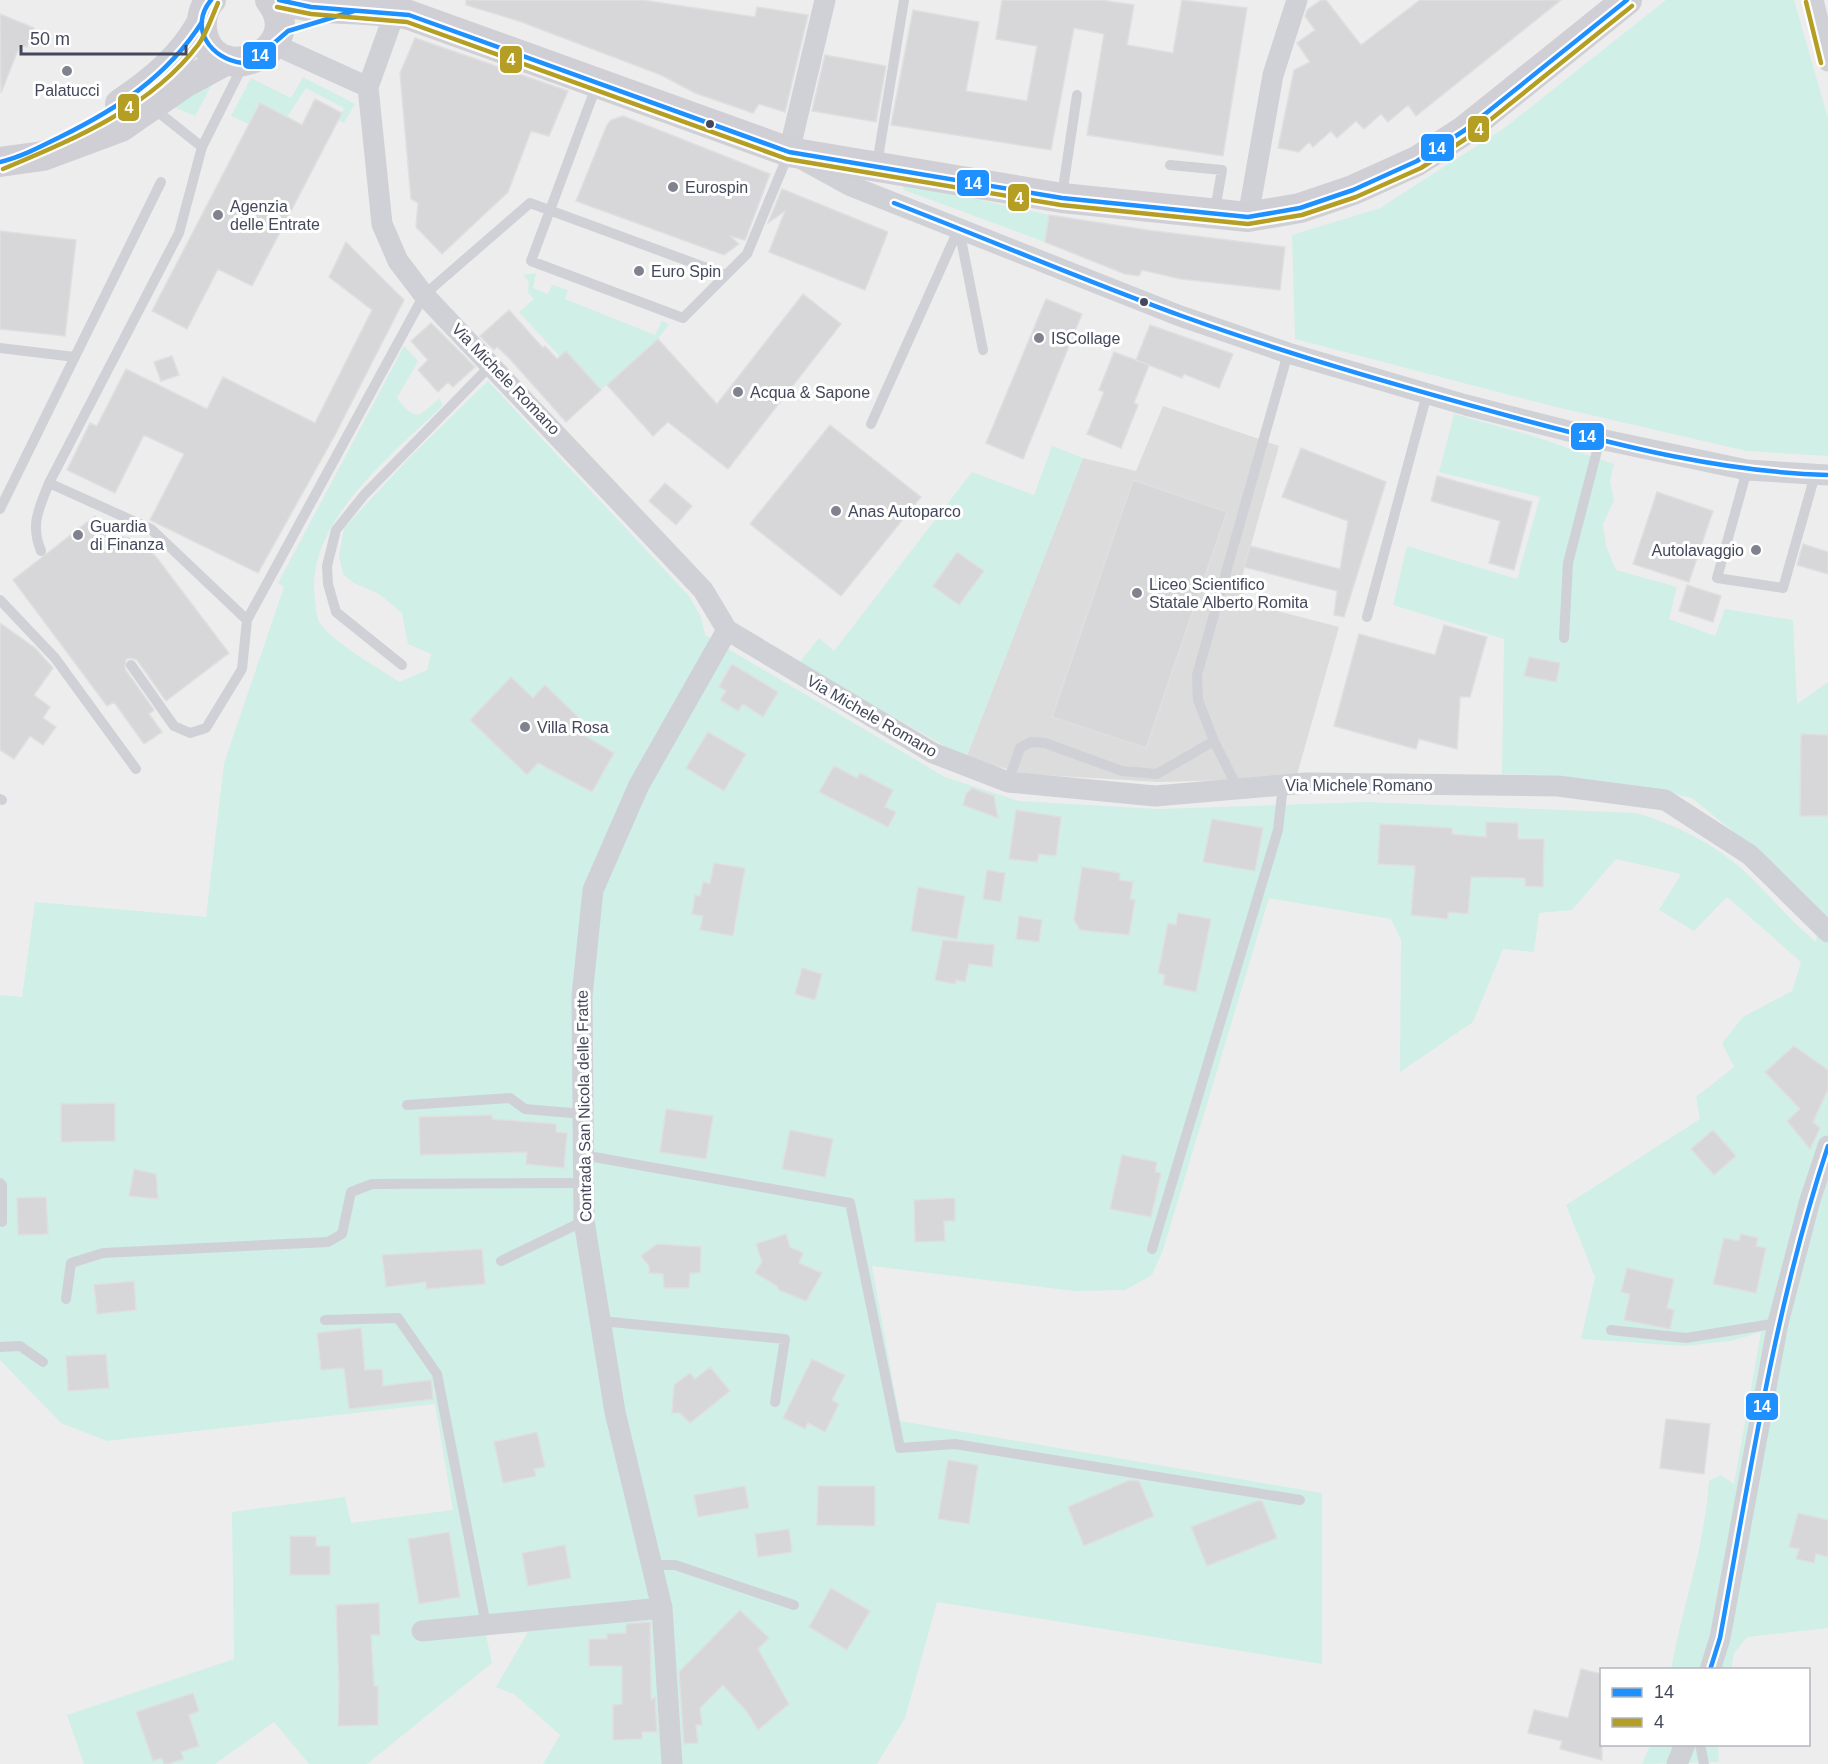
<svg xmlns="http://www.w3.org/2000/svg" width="1828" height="1764" viewBox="0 0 1828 1764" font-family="Helvetica,sans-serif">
	<rect width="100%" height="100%" fill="#eeeded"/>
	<path fill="#dcdcdd" d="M1163,406l116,40 -39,138 7,19 92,24 -43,151 -138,4 -133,-8 -59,-16 117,-300 53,13z"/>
	<path fill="#d0efe7" d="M1666,0h128l34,118v338l-81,-5 -195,-45 -257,-67 -3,-104 88,-27 123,-79z
		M303,77l52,27 -11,19 -6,-3 6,-12 -38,-20 -19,29 -38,7 -18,-8 20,-38 40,20z
		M215,79l-20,37 -21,-9z
		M902,183l147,32 -4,27 -141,-52z
		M536,273l-3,15 15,6 4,-9 16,5 -3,9 90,36 7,-14 7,3 -11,15 -63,56 -76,-83 15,-13 -6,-7 1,-10 -6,-7z
		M404,346l14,15 -21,37c18,24 22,20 42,0l4,7c-49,49 -139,117 -128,194 1,7 1,17 4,23 12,20 60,46 80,60l28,-12 4,-16 -23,-10 -6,-31 -23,-19 -25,-11 -11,-9 -4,-19 5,-27 65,-70 79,-77 201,215 12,21 4,18 240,142 74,24 139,8 209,-7 270,11c39,12 76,30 106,57 25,23 47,51 73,72l4,-26 -62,-64 -66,-54 -43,-10 -94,-13 -53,-1 2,-135 -111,-34 14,-59 110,33 23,-82 -101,-25 15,-58 76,21 84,29 -4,17 4,19 -11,24 3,22 10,24 61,17 -8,32 46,17 10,-27 68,11 4,84 31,-22v946l-81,9 -13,16 -3,16h-60c12,-65 33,-119 38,-188l12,-6 13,9 27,-152 -30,9 -47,5 -103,-7 14,-62 -29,-72 134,-86 -4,-22 38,-30 -12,-24 21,-26 49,-26 9,-29 -74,-65 -33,34 -35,-21 22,-36 -65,-15 -44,51 -33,3 -5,39 -31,-3 -30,73 -73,50 1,-132 -10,-21 -122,-21 -106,352 -11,25 -27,15 -51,1 -202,-25 28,155 422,72v171l-385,-62 -32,116 -28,46h-334l17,-29 -46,-41 -18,-7 32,-55 -42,3 6,28 -125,101h-58l-35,-42 -59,42h-131l-17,-49 167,-56 -2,-147 113,-15 6,26 102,-13 -18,-106 -328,37 -46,-18 -61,-63v-365l22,2 13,-95 171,15 18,-154 60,-176 -6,-4z
		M1052,446l31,12 -117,300 -167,-95 20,-25 15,13 138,-179 62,23z
		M1650,1745h68l1,17 -77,2z"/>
	<path fill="#d7d6d9" stroke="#dfdfe0" stroke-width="1.5" d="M466,0h176l113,17 2,-10 51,8 -23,97 -26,-8 -6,9 -58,-20 -34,-18 -142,-54 -53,-16z
		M1002,0h99l33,5 -7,40 46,8 9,-53 65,8 -24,148 -136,-21 17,-101 -30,-6 -23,122 -160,-25 22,-115 66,12 -13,69 61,10 10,-55 -41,-7z
		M1321,0h5l35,45 59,-45h141l-145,116 -8,-11 -20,17 -7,-8 -17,15 -8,-8 -19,17 -6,-7 -18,16 -4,-5 -10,10 -21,-4 16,-78 16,-8 -13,-19 18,-13 -10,-14 2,-6z
		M0,14l34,14 -7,19 -7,-2 -19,48z
		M415,38l153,53 -19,45 -18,-5 -23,61 -66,62 -26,-27 2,-24 -7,-4 -11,-126z
		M825,55l61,11 -10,56 -64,-11z
		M315,99l27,14 -90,173 -34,-17 -31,60 -35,-18 108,-208 42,22z
		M623,116l147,58 -25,66 -15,-4 9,8 -15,11 -148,-54 31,-76 4,-5z
		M782,189l106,43 -23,58 -96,-38 16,-41 -17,12z
		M1049,215l98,15 138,17 -5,43 -99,-11 -39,-9 -3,6 -14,-2 -80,-32z
		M0,231l76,9 -11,96 -65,-7z
		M346,242l58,58 -69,135 -77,138 -108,-53 34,-66 -40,-19 -29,58 -48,-23 23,-47 7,3 29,-57 81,40 16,-32 92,46 57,-113 -43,-33z
		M803,294l38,30 -113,145 -60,-47 -15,14 -46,-51 51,-46 59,65z
		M1046,299l36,15 -59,145 -37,-16z
		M509,310l34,38 2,-2 12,13 9,-8 35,39 -35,32 -57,-64 -12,-11 -3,3 -14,-14z
		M431,323l44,44 -22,20 -5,-5 -10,10 -20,-22 10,-10 -17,-19z
		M1150,325l83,29 -14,34 -35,-14 -2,4 -46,-18z
		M1114,352l35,13 -15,38 4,2 -17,43 -34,-14 17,-42 -5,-2z
		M172,356l7,19 -18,6 -7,-19z
		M830,425l91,72 -80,99 -91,-72z
		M1301,448l85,34 -42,135 -10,-2 3,-24 -93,-24 6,-21 90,23 8,-48 -66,-24z
		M1437,476l95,26 -18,68 -25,-7 11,-42 -69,-20z
		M1133,480l94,32 -81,236 -94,-31z
		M665,483l27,23 -16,19 -27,-24z
		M1657,492l56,19 -24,71 -56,-18z
		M95,516l11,17 35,8 16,17 72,95 -63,48 -29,-41 -6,-2 -5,1 -1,10 29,41 -5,4 13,18 -18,12 -30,-42 -7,4 -94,-126z
		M1803,544l25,8v22l-31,-9z
		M957,552l27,19 -25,34 -26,-19z
		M1687,585l34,11 -8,26 -34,-11z
		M0,623l35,25 18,20 -19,27 16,12 -7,11 13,9 -13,18 -13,-9 -16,23 -14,-9z
		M1444,625l43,12 -17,60h-10l-3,52 -38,-10 -3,10 -82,-23 25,-92 76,21z
		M1529,657l31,6 -4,19 -32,-6z
		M732,664l46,28 -15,25 -20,-13 -5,7 -18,-11 6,-9 -7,-5z
		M511,677l22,21 12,-13 35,34 -8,9 42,25 -22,39 -54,-29 -11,12 -57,-55z
		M708,732l38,22 -22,37 -38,-23z
		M1801,734l27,1v81h-28z
		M834,766l23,12 3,-5 33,17 -8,17 11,5 -8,15 -69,-35z
		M972,788l22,8 4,22 -35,-13 3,-11z
		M1016,810l45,7 -5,39 -17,-2 -2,8 -28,-3z
		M1212,819l51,9 -8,43 -52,-9z
		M1486,822l32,1v16h26l-1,48 -18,-1v-8l-54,-1 -3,37 -20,-2v7l-37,-4 4,-49 -37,-2 2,-40 72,4v6l34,3z
		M714,863l31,5 -12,68 -33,-6 3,-14 -11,-2 3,-19 5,1 3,-14 7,2z
		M1082,867l38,6 -1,7 14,2 -3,17 5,1 -6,35 -49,-5 -6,-10z
		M987,870l18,3 -4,29 -18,-3z
		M918,887l47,9 -8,43 -46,-8z
		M1178,913l33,6 -15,73 -33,-7 2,-10 -7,-2 10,-50 8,2z
		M1019,916l23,4 -3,22 -23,-3z
		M943,940l51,5 -2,22 -23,-3 -4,18 -9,-2 -1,4 -20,-4z
		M802,968l20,6 -7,26 -20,-6z
		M1794,1046l34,24v19l-15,33 7,6 -10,21 -23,-28 13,-12 -35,-37z
		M115,1103v38l-54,1v-38z
		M666,1109l47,7 -7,43 -46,-7z
		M492,1115v4l64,5v8l11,1 -3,35 -38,-4 1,-12 -107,3 -1,-38z
		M790,1130l43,9 -8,38 -43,-8z
		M1713,1130l23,26 -22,19 -23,-26z
		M1122,1155l35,7 -2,10 6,1 -10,44 -41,-8z
		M134,1169l22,5 2,25 -29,-3z
		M46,1197l2,37 -30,1 -1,-37z
		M955,1198v23h-11l1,20 -30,1 -1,-42z
		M786,1234l4,13 13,6 -4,10 23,10 -16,28 -27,-11 -2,-4 -22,-13 7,-11 -6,-18z
		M1741,1234l17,4 -2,8 10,2 -10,45 -43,-9 11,-46 15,3z
		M657,1244l44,3 -1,26h-10l-1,15h-25l-1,-14 -14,-1v-7l-8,-10z
		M482,1249l3,35 -59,5v-7l-40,5 -4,-32z
		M1627,1268l47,11 -7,29 7,2 -4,19 -46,-9 6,-26 -9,-2z
		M134,1281l2,29 -39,4 -3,-29z
		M361,1328l4,42 17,-1 1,17 48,-6 2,19 -84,10 -5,-41 -23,2 -4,-37z
		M106,1354l3,34 -41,3 -2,-35z
		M812,1359l33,16 -13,25 7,4 -14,28 -17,-9 -3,6 -22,-11z
		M710,1367l20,24 -40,32 -10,-10h-8l2,-28 16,-12 5,6z
		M1666,1419l44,5 -6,50 -44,-6z
		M537,1432l8,35 -11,2 2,7 -33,7 -9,-41z
		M948,1460l30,5 -9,59 -31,-5z
		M1130,1480l9,1 15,35 -70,30 -16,-39z
		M745,1486l4,22 -51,9 -4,-22z
		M818,1486h57v40l-58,-1z
		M1257,1501h5l15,37 -70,28 -16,-39z
		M1798,1513l30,7v37l-12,-3 -2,9 -18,-4 3,-10 -10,-2z
		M789,1529l3,23 -34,5 -3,-23z
		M449,1532l11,65 -41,7 -11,-65z
		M290,1536h26v10h14v29h-40z
		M565,1545l6,33 -43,8 -6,-33z
		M831,1588l39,23 -23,39 -38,-23z
		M379,1603l1,32h-9l3,51h4v39l-40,1 1,-39 -3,-82z
		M740,1610l29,28 -11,11 31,55 -31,26 -11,-18 -24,-27 -23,23 2,17h-6l2,18 -14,1 -5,-72z
		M650,1622l1,78 4,-3 2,35h-15v7l-29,1v-35l9,-1v-38h-33v-27h18v-5l19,-1v-9z
		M1581,1669l21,5v86l-42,-11 2,-8 -34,-8 6,-23 34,8z
		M193,1693l6,18 -10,4 10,31 -18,6 3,7 -16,5h-4l-2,-6 -9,3 -17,-49z"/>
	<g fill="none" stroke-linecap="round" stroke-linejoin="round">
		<path stroke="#d0d1d6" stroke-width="10" d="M597,84l-66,177 152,57 64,-64 41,-99
			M153,108l49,39
			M877,164l27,-164
			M1170,165l52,5 -7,40
			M1062,195l15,-100
			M959,229l24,121
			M0,348l75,9
			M871,424l88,-196
			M1747,470l-30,108 66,10 32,-113
			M49,483l102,46 96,91 177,-325 106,-92 196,72
			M0,509l161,-327
			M41,551c-11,-27 -2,-42 8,-68l130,-250 23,-86 41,-82
			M0,600l55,58 81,111
			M1367,617l60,-223
			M1564,638l4,-75 32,-124
			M131,665l43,61 16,7 16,-5 36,-59 5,-49
			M402,665l-66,-53 -8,-28 -1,-18 9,-36 28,-35 128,-131
			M1214,741l24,48
			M1008,782l12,-34 11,-6 14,1 77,28 35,3 57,-33 -16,-41 -1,-25 91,-322
			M0,799l2,1
			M407,1105l103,-7 15,11 58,5
			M583,1155l267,48 50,245 55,-4 345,56
			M0,1183l2,2v37
			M1152,1249l126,-419 5,-45
			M501,1261l83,-40
			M66,1299l5,-36 32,-10 225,-11 14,-8 9,-42 21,-8 212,-1
			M325,1320l73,-2 39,56 49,251
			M601,1321l184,18 -10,63
			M1611,1330l75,8 92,-15
			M0,1347l20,-1 23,16
			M652,1565h23l119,40
			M1700,1744l4,20"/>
		<path stroke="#d0d1d6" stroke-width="21" d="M825,0l-36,152 62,34 329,130 108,37 178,52 134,34 147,31 81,5
			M1813,0l15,61
			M273,44l95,43 14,137 16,37 26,34 279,295 24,40 206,123 75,29 147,14 151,-13 252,3 107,14 85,55 78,77
			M368,87l27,-75 -8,-10
			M1248,217l25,-142 24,-75
			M422,1631l240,-23
			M1710,1670l10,-32 58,-315 32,-123 18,-54
			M672,1764l-10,-156 -47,-196 -31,-191 -2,-225 11,-106 46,-105 88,-155
			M1677,1764l8,-20"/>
		<path stroke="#cfcfd5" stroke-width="30" d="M211,0c-8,8 -10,19 -9,30 9,62 109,22 68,-30
			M279,0c43,13 87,6 130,15l380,137 273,46 186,19 52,-9 53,-18 64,-29 48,-31 162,-130
			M120,104c34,-23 62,-46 82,-82
			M0,162l43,-6 78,-29 65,-45 41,-22"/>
		<defs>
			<path id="bus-1" d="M211,0c-23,28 0,59 31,63l17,-7 29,-25 66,-20
				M279,0l32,7 98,8 380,137 273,46 186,19 52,-9 53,-18 64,-29 48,-31 162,-130
				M0,162c21,-5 40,-15 60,-25 57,-28 107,-60 142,-115
				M894,203c96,37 191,78 288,113 111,40 224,72 338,103 101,27 202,53 308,56
				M1710,1670l10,-32c30,-165 55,-332 108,-492"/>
			<path id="bus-2" d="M1806,2l15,61
				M277,7l34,7 96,8 380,137 274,46 187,19 54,-9 54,-18 65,-29 49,-32 162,-130
				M3,169c71,-30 147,-61 195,-124 9,-12 14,-29 20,-42"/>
		</defs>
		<use href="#bus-1" stroke="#fff" stroke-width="9"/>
		<use href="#bus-2" stroke="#fff" stroke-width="9"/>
		<use href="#bus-1" stroke="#1e90ff" stroke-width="4.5"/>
		<use href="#bus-2" stroke="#b49e24" stroke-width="4.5"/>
	</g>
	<g fill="#80828e" stroke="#fff" stroke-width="2">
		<circle cx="67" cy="71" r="6"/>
		<circle cx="673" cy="187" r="6"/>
		<circle cx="218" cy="215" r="6"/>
		<circle cx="639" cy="271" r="6"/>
		<circle cx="1039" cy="338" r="6"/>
		<circle cx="738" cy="392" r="6"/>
		<circle cx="836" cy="511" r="6"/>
		<circle cx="78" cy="535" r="6"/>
		<circle cx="1756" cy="550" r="6"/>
		<circle cx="1137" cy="593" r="6"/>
		<circle cx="525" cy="727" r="6"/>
	</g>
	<g fill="#44485b" stroke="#fff" stroke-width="2">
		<circle cx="710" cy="124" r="5"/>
		<circle cx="1144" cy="302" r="5"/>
	</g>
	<g text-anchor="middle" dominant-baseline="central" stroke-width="6" stroke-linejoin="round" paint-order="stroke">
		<g font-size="16" fill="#44485b" stroke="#fff" text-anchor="start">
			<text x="67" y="90" text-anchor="middle">Palatucci</text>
			<text x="685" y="187">Eurospin</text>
			<text x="230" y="206">Agenzia<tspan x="230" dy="18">delle Entrate</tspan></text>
			<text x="651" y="271">Euro Spin</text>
			<text x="1051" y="338">ISCollage</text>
			<text x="750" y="392">Acqua &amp; Sapone</text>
			<text x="848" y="511">Anas Autoparco</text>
			<text x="90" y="526">Guardia<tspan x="90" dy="18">di Finanza</tspan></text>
			<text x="1744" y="550" text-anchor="end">Autolavaggio</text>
			<text x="1149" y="584">Liceo Scientifico<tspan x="1149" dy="18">Statale Alberto Romita</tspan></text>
			<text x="537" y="727">Villa Rosa</text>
		</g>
		<g font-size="16" fill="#44485b" stroke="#fff">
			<text transform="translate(506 379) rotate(46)">Via Michele Romano</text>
			<text transform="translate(872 716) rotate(30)">Via Michele Romano</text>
			<text x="1359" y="785">Via Michele Romano</text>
			<text transform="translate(584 1106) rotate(-91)">Contrada San Nicola delle Fratte</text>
		</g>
	</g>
	<g stroke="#fff" stroke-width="2">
		<rect x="242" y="41" width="35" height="29" rx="6" fill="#1e90ff"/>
		<rect x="499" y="45" width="24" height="29" rx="6" fill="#b49e24"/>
		<rect x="117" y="93" width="23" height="29" rx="6" fill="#b49e24"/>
		<rect x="1467" y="115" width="23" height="28" rx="6" fill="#b49e24"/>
		<rect x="1420" y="133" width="35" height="29" rx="6" fill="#1e90ff"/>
		<rect x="956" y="169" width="34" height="28" rx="6" fill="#1e90ff"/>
		<rect x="1007" y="183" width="23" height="29" rx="6" fill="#b49e24"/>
		<rect x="1570" y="422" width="35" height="29" rx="6" fill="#1e90ff"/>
		<rect x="1745" y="1392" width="34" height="29" rx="6" fill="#1e90ff"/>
	</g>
	<g font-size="16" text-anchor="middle" font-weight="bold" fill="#fff">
		<text x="260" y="61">14</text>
		<text x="511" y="65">4</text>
		<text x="129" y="113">4</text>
		<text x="1479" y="135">4</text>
		<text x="1437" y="154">14</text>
		<text x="973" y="189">14</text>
		<text x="1019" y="204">4</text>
		<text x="1587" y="442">14</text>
		<text x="1762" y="1412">14</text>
	</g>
	<rect x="1600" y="1668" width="210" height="78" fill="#ffffff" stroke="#b4b6bd" stroke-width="1.5"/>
	<rect x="1612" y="1688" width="30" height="9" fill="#1e90ff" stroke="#b4b6bd" stroke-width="1.5"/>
	<text x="1654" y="1698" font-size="18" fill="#44485b">14</text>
	<rect x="1612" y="1718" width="30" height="9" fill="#b49e24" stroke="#b4b6bd" stroke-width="1.5"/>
	<text x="1654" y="1728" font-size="18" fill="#44485b">4</text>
	<path d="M21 45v9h165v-9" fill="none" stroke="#44485b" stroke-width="3"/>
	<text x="30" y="45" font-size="18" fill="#44485b" stroke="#ffffff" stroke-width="4.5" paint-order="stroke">50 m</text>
</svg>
